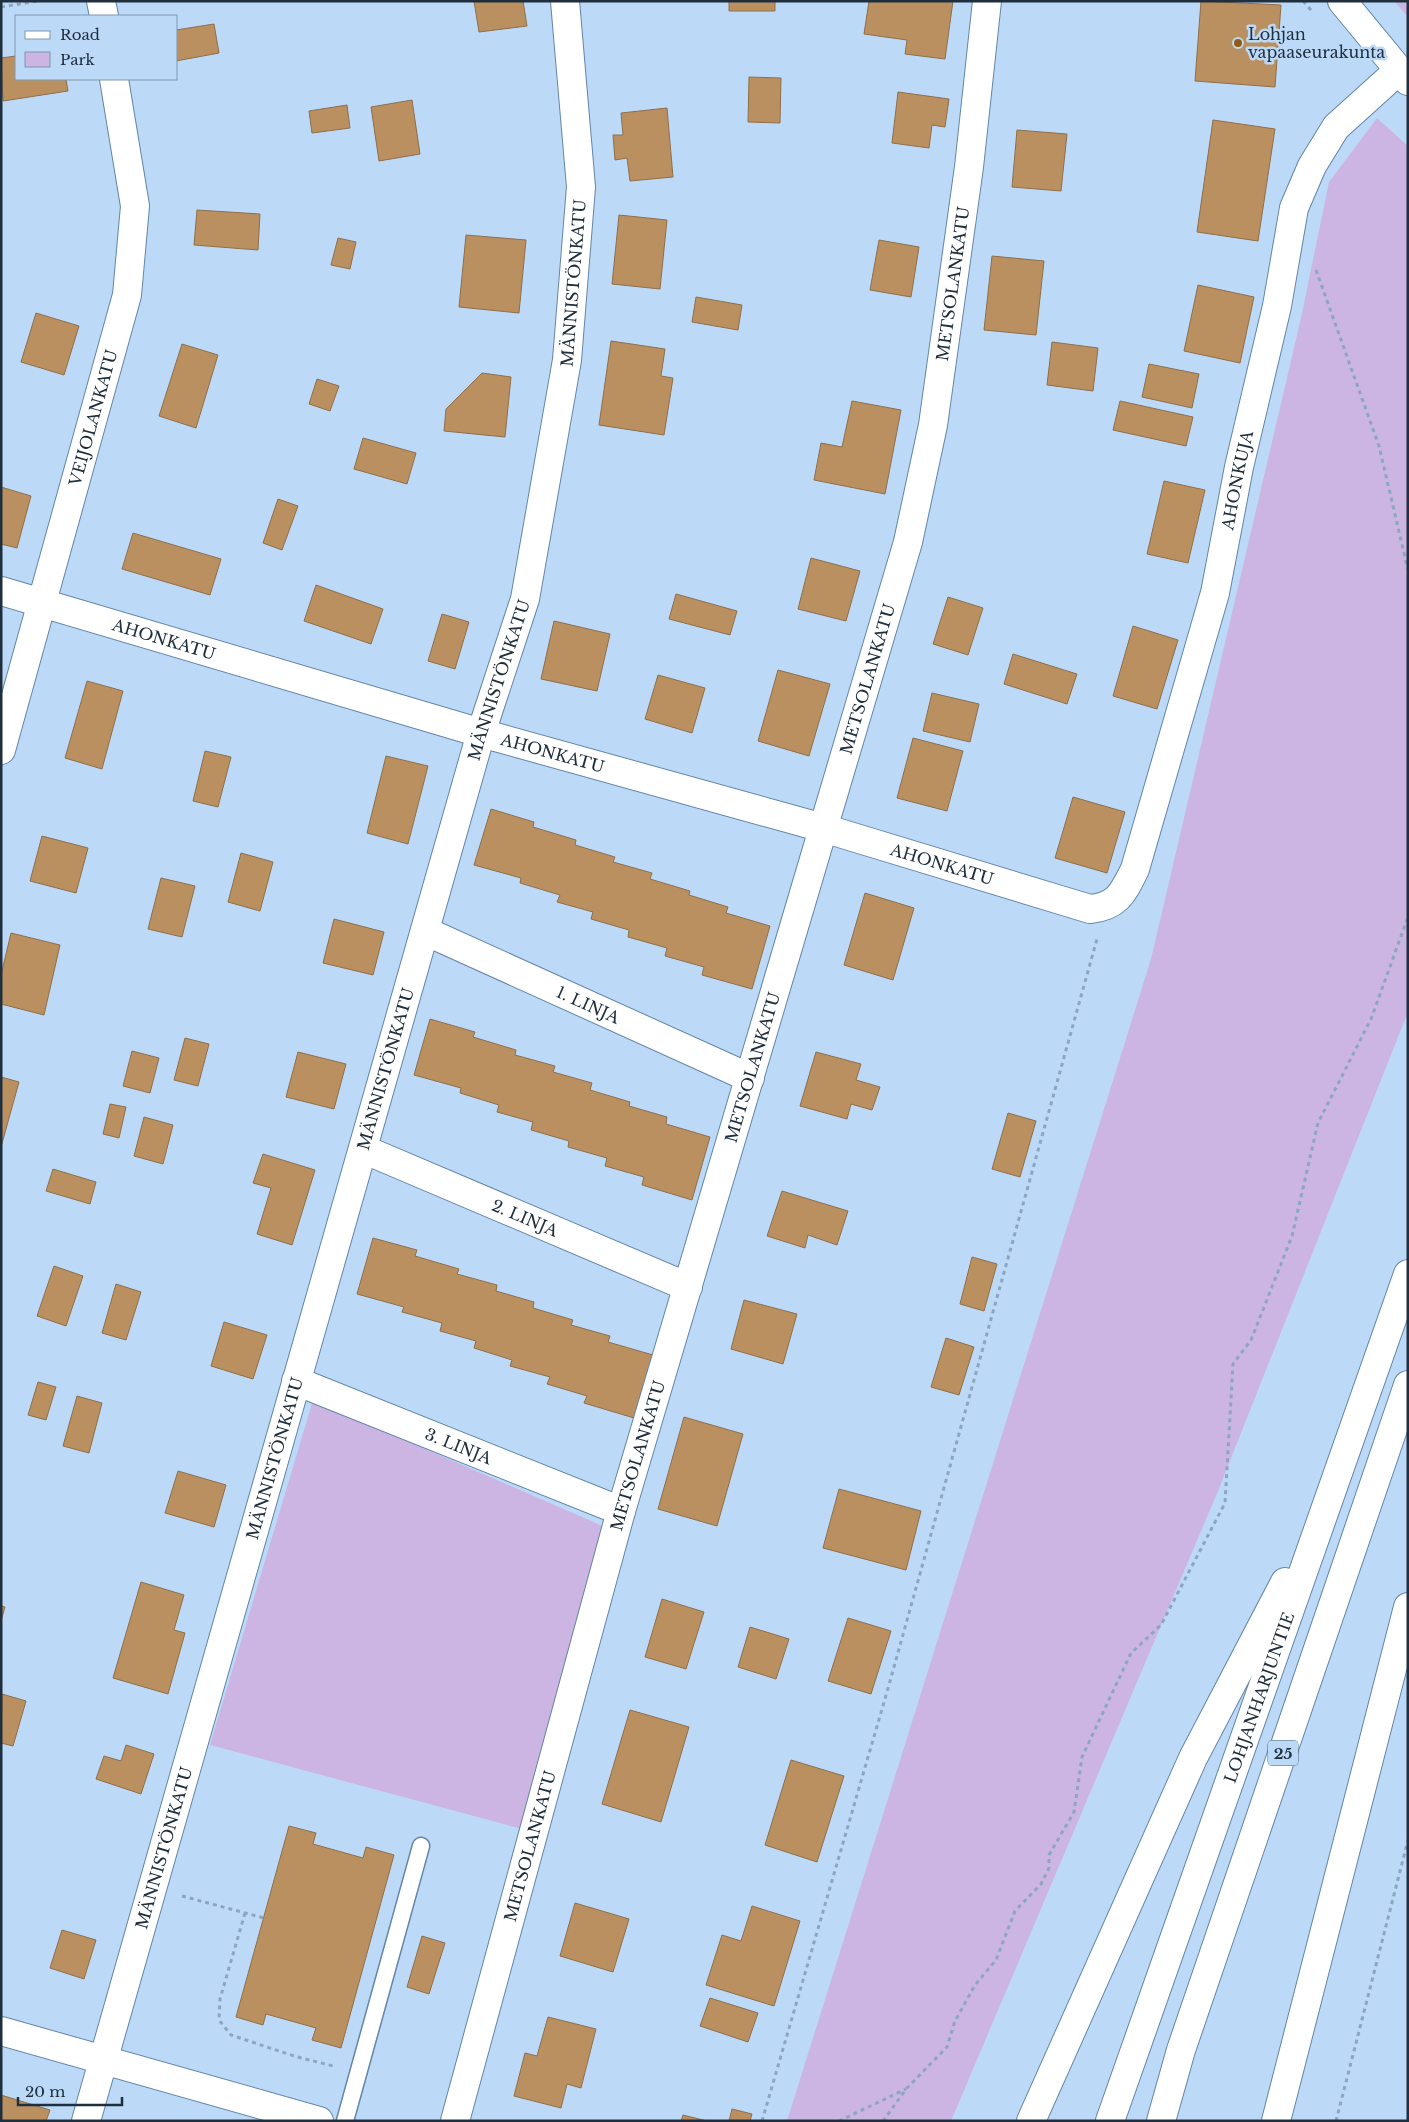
<svg xmlns="http://www.w3.org/2000/svg" width="1409" height="2122" viewBox="0 0 1409 2122" font-family="'Libre Baskerville',serif">
	<rect width="100%" height="100%" fill="#bcdaf8"/>
	<path fill="#ccb5e2" d="M1394,1h14v16z
		M1377,118l31,28v866l-190,479 -267,630h-164l364,-1162 150,-641 28,-136z
		M313,1400l292,127 -79,303 -316,-85z"/>
	<path fill="#bb9060" stroke="#8f6e4a" d="M474,1h49l4,25 -48,6z
		M729,1h46v10h-46z
		M869,1h84l-8,58 -40,-5 2,-14 -43,-6z
		M1201,1l80,4 -6,82 -80,-6z
		M214,24l5,29 -43,8v-31z
		M16,56v23h50l2,12 -65,10 -2,-43z
		M749,77l32,1 -1,45 -32,-1z
		M898,92l51,7 -4,28 -13,-2 -3,23 -37,-5z
		M412,100l8,54 -41,7 -8,-54z
		M347,105l3,23 -38,5 -3,-22z
		M667,108l6,69 -43,4 -3,-23 -12,2 -2,-25h10l-2,-22z
		M1213,120l62,9 -17,112 -61,-9z
		M1017,130l50,4 -6,57 -49,-4z
		M197,210l63,4 -2,36 -64,-5z
		M619,215l48,5 -7,69 -48,-5z
		M466,235l60,5 -7,73 -60,-6z
		M338,238l18,4 -6,27 -19,-4z
		M879,240l40,7 -8,50 -41,-7z
		M992,256l52,5 -8,74 -52,-5z
		M1198,285l56,12 -14,66 -56,-12z
		M696,297l46,8 -4,25 -46,-8z
		M36,313l43,13 -15,49 -43,-13z
		M611,341l54,8 -4,27 12,2 -9,57 -65,-10z
		M1052,342l46,6 -5,43 -46,-6z
		M182,344l36,11 -22,73 -37,-12z
		M1149,364l50,10 -7,34 -50,-11z
		M482,373l29,4 -6,60 -61,-6 2,-22z
		M317,379l22,7 -9,25 -21,-7z
		M852,401l49,9 -16,84 -71,-14 7,-37 21,4z
		M1120,401l73,16 -7,29 -73,-16z
		M363,438l53,15 -9,31 -53,-15z
		M1164,481l41,9 -17,73 -41,-9z
		M1,487l30,9 -14,52 -16,-4z
		M278,499l20,7 -16,44 -19,-7z
		M133,533l88,26 -11,36 -88,-26z
		M811,558l49,13 -14,50 -48,-12z
		M316,585l67,24 -12,35 -67,-23z
		M676,594l61,17 -7,24 -61,-16z
		M948,597l35,11 -15,47 -35,-11z
		M442,614l27,8 -14,47 -27,-8z
		M554,621l56,13 -13,57 -56,-12z
		M1133,626l45,14 -21,69 -44,-13z
		M1013,654l64,20 -10,30 -63,-20z
		M778,670l52,14 -21,72 -51,-15z
		M658,675l47,13 -13,45 -47,-14z
		M87,681l36,10 -21,78 -37,-11z
		M932,693l47,11 -9,38 -47,-11z
		M913,738l50,13 -16,60 -50,-13z
		M205,751l26,6 -13,50 -25,-6z
		M386,756l42,10 -20,78 -41,-11z
		M1073,797l52,15 -18,61 -52,-15z
		M491,809l43,13 -1,5 43,13 -1,5 40,12 -2,5 39,11 -2,6 40,12 -1,4 39,12 -2,6 44,13 -18,63 -50,-14 2,-8 -39,-11 2,-8 -39,-11 1,-7 -38,-11 2,-7 -36,-10 3,-7 -40,-12 1,-5 -47,-13z
		M42,836l46,12 -12,45 -46,-12z
		M241,853l32,9 -13,49 -32,-9z
		M161,878l34,8 -13,51 -34,-8z
		M865,893l49,15 -21,72 -49,-15z
		M334,919l50,13 -11,43 -50,-12z
		M11,933l49,12 -16,70 -43,-11v-29z
		M430,1019l45,13 -2,5 43,13 -1,5 40,11 -2,6 39,11 -2,7 40,12 -1,4 38,11 -1,7 44,13 -18,63 -50,-15 2,-8 -39,-11 2,-8 -39,-11 1,-6 -38,-11 2,-8 -36,-10 2,-7 -39,-12 1,-5 -47,-13z
		M185,1038l24,6 -11,42 -24,-6z
		M132,1051l27,7 -9,35 -27,-7z
		M298,1052l48,12 -12,45 -48,-12z
		M816,1052l45,12 -5,16 24,7 -8,23 -21,-6 -4,15 -47,-13z
		M1,1077l18,5 -18,65z
		M110,1104l16,3 -7,31 -16,-4z
		M1008,1113l28,8 -16,56 -28,-8z
		M144,1117l29,8 -10,39 -29,-8z
		M263,1154l52,16 -23,75 -35,-11 14,-46 -18,-5z
		M53,1169l43,13 -6,22 -44,-13z
		M782,1191l66,20 -11,34 -29,-10 -3,13 -38,-12z
		M373,1238l44,12 -2,6 44,13 -2,5 40,11 -1,6 38,11 -1,6 40,12 -2,5 39,11 -2,6 45,13 -19,63 -50,-15 3,-7 -40,-12 3,-7 -40,-11 2,-6 -38,-12 2,-7 -36,-10 2,-8 -40,-11 2,-5 -47,-13z
		M972,1257l25,7 -13,47 -24,-7z
		M54,1266l29,10 -17,50 -29,-10z
		M116,1284l25,8 -15,48 -24,-7z
		M744,1300l53,14 -14,50 -52,-15z
		M224,1322l43,13 -14,44 -42,-13z
		M946,1338l28,9 -15,48 -28,-8z
		M38,1382l18,5 -10,33 -18,-5z
		M77,1396l25,7 -13,50 -26,-7z
		M684,1417l59,17 -26,92 -59,-17z
		M178,1471l48,14 -12,42 -49,-14z
		M839,1489l82,22 -15,59 -83,-22z
		M141,1582l43,13 -10,35 11,3 -17,61 -55,-16z
		M662,1599l42,13 -18,57 -41,-12z
		M1,1606l4,1 -4,14z
		M848,1618l43,13 -20,63 -43,-13z
		M750,1627l39,12 -13,40 -38,-12z
		M2,1694l24,7 -13,45 -12,-3z
		M630,1710l59,17 -28,95 -59,-18z
		M126,1745l28,9 -13,40 -45,-15 8,-23 17,5z
		M791,1760l53,16 -27,86 -52,-17z
		M289,1826l27,7 -3,11 50,14 3,-11 28,8 -53,193 -29,-8 4,-12 -50,-14 -3,11 -27,-8z
		M575,1903l54,16 -16,53 -53,-16z
		M752,1906l48,15 -26,85 -68,-21 16,-50 19,6z
		M62,1930l34,10 -12,39 -34,-11z
		M422,1936l23,7 -16,51 -22,-7z
		M710,1998l48,15 -10,29 -48,-16z
		M548,2017l48,12 -15,59 -14,-4 -6,24 -47,-12 11,-43 12,3z
		M1,2095l49,15 -4,11h-45z
		M732,2109l20,5 -2,7h-21z
		M683,2115l24,6h-26z"/>
	<g fill="none" stroke-linecap="round" stroke-linejoin="round">
		<defs>
			<path id="lane" d="M345,2121l76,-275"/>
			<g id="street">
				<path d="M101,1l3,15"/>
				<path id="s1" d="M1,591l480,142 342,95 267,81c28,-3 33,-16 45,-40l80,-276 24,-126 38,-161 17,-98 18,-42 24,-39 62,-56"/>
				<path id="s2" d="M1,750l126,-455 8,-89 -21,-127"/>
				<path id="s3" d="M425,931l325,147"/>
				<path id="s4" d="M363,1149l325,138"/>
				<path id="s5" d="M296,1381l325,130"/>
				<path d="M1,2031l318,90"/>
				<path id="s6" d="M86,2121l395,-1388 44,-134 42,-239 14,-173 -16,-186"/>
				<path id="s7" d="M455,2121l166,-610 287,-969 25,-117 36,-258 18,-166"/>
			</g>
			<path id="secondary" d="M1342,1l66,80"/>
			<g id="highway">
				<path d="M1031,2121l162,-363 92,-176"/>
				<path id="s8" d="M1110,2121l298,-847"/>
				<path d="M1161,2121l20,-71 227,-665"/>
				<path d="M1276,2121l132,-514"/>
			</g>
		</defs>
		<use href="#lane" stroke="#6285a8" stroke-width="19"/>
		<use href="#street" stroke="#6285a8" stroke-width="30"/>
		<use href="#secondary" stroke="#6285a8" stroke-width="30"/>
		<use href="#highway" stroke="#6285a8" stroke-width="30"/>
		<path stroke="#8da6bf" stroke-width="3" stroke-dasharray="4 4" stroke-linecap="butt" d="M1303,1l8,9
			M1,7l37,-6
			M1316,270l63,176 29,124
			M182,1896l82,22
			M245,1913l-25,86 -1,21 12,15 63,21 39,10
			M762,2121l125,-429 210,-753
			M839,2121l67,-32
			M883,2121l23,-32 41,-42 8,-26 20,-36 21,-25 19,-49 26,-27 8,-16v-13l25,-43 8,-55 49,-104 30,-28 64,-122 8,-139 18,-24 41,-104 26,-113 53,-104 37,-102
			M1336,2121l72,-281"/>
		<use href="#lane" stroke="#fff" stroke-width="16"/>
		<use href="#street" stroke="#fff" stroke-width="28"/>
		<use href="#secondary" stroke="#fff" stroke-width="28"/>
		<use href="#highway" stroke="#fff" stroke-width="28"/>
	</g>
	<circle fill="#915c11" stroke="#bcdaf8" stroke-width="2" cx="1238" cy="43" r="5"/>
	<g text-anchor="middle" dominant-baseline="central" stroke-width="5" stroke-linejoin="round" paint-order="stroke">
		<rect fill="#bcdaf8" stroke="#4f6275" stroke-width="1" x="1268" y="1740.5" width="30" height="25" rx="4"/>
		<g font-size="15" font-weight="bold" fill="#202f3d">
			<text x="1283" y="1753">25</text>
		</g>
		<g font-size="16" fill="#202f3d" stroke="#bcdaf8" text-anchor="start">
			<text x="1248" y="34">Lohjan<tspan x="1248" dy="18">vapaaseurakunta</tspan></text>
		</g>
		<g font-size="16" fill="#202f3d" stroke="#bcdaf8">
			<text stroke="none"><textPath href="#s6" startOffset="1904">MÄNNISTÖNKATU</textPath></text>
			<text stroke="none"><textPath href="#s7" startOffset="1905">METSOLANKATU</textPath></text>
			<text stroke="none"><textPath href="#s2" startOffset="345">VEIJOLANKATU</textPath></text>
			<text stroke="none"><textPath href="#s1" startOffset="1601">AHONKUJA</textPath></text>
			<text stroke="none"><textPath href="#s1" startOffset="170">AHONKATU</textPath></text>
			<text stroke="none"><textPath href="#s7" startOffset="1500">METSOLANKATU</textPath></text>
			<text stroke="none"><textPath href="#s6" startOffset="1499">MÄNNISTÖNKATU</textPath></text>
			<text stroke="none"><textPath href="#s1" startOffset="575">AHONKATU</textPath></text>
			<text stroke="none"><textPath href="#s1" startOffset="980">AHONKATU</textPath></text>
			<text stroke="none"><textPath href="#s3" startOffset="179">1. LINJA</textPath></text>
			<text stroke="none"><textPath href="#s7" startOffset="1095">METSOLANKATU</textPath></text>
			<text stroke="none"><textPath href="#s6" startOffset="1094">MÄNNISTÖNKATU</textPath></text>
			<text stroke="none"><textPath href="#s4" startOffset="176">2. LINJA</textPath></text>
			<text stroke="none"><textPath href="#s5" startOffset="175">3. LINJA</textPath></text>
			<text stroke="none"><textPath href="#s7" startOffset="690">METSOLANKATU</textPath></text>
			<text stroke="none"><textPath href="#s6" startOffset="689">MÄNNISTÖNKATU</textPath></text>
			<text stroke="none"><textPath href="#s8" startOffset="449">LOHJANHARJUNTIE</textPath></text>
			<text stroke="none"><textPath href="#s7" startOffset="285">METSOLANKATU</textPath></text>
			<text stroke="none"><textPath href="#s6" startOffset="284">MÄNNISTÖNKATU</textPath></text>
		</g>
	</g>
	<rect width="1409" height="2122" fill="none" stroke="#202f3d" stroke-width="5"/>
	<rect x="15" y="15" width="162" height="65" fill="#bcdaf8" stroke="#7e96ad"/>
	<rect x="25" y="31" width="25" height="8" fill="#ffffff" stroke="#7e96ad"/>
	<text x="60" y="40" font-size="15" fill="#202f3d">Road</text>
	<rect x="25" y="52" width="25" height="15" fill="#ccb5e2" stroke="#7e96ad"/>
	<text x="60" y="65" font-size="15" fill="#202f3d">Park</text>
	<path d="M18 2097v8h104v-8" fill="none" stroke="#202f3d" stroke-width="2.5"/>
	<text x="25" y="2097" font-size="15" fill="#202f3d" stroke="#bcdaf8" stroke-width="4" paint-order="stroke">20 m</text>
</svg>
